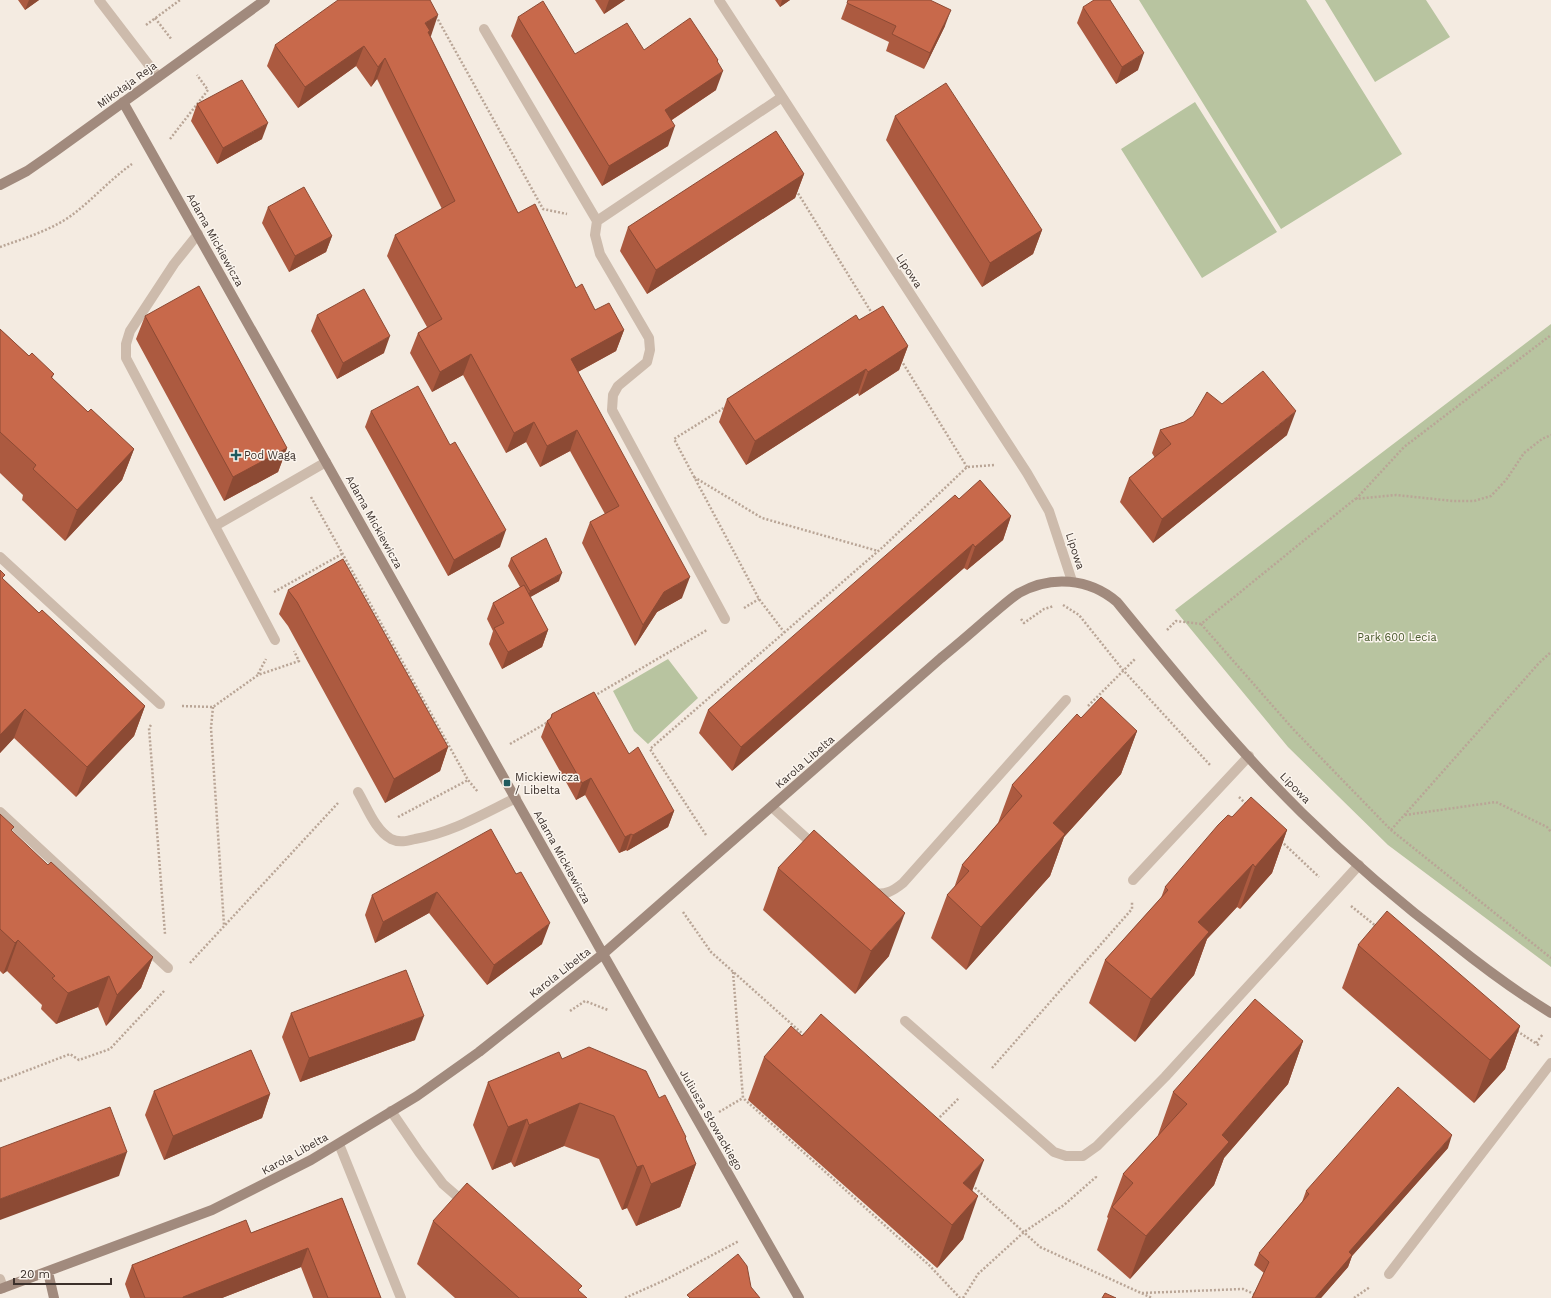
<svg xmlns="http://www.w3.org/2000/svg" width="1551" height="1298" viewBox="0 0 1551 1298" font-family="'Work Sans',sans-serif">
	<rect width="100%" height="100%" fill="#f4ebe1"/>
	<path fill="#b8c4a0" d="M1139,0h167l96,154 -121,75z
		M1325,0h101l24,37 -75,45z
		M1195,102l82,130 -75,46 -81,-129z
		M1551,324v643l-163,-122 -100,-98 -113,-137z
		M668,659l30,39 -50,46 -14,-13 -21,-40z"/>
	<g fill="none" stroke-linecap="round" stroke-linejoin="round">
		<path stroke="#b9a596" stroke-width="2.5" stroke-dasharray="2 2" stroke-linecap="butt" d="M436,16l107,193 24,5
			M155,18l17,22
			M146,25l34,-25
			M170,139l38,-49 -11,-15
			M796,190l77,125
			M0,247c25,-9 55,-18 76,-35 19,-15 36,-34 56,-48
			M901,360l66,107
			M727,406l-53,33 85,160 25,33
			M694,477l68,41 116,33
			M311,497l157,283 10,12
			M1356,499l48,-52 147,-112
			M274,592l68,-38
			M1063,605l16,10 44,55 87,95
			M744,608l15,-9
			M1021,619l3,4 20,-14 10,-3
			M1201,624l92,105 98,101 160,128
			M1167,630l9,-9 25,3 154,-125 41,-4 57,6h21l17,-5 15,-16 18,-27 18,-14 9,-4
			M258,674l8,-15
			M594,696l113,-66
			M182,706l31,1 45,-32 41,-14 -5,-10
			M1088,706l47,-47
			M213,707l-2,21 13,197
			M151,725l-2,3 16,206
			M510,744l38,-22
			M1239,797l8,8
			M1405,815l91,-13 51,25 4,5
			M398,817l70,-37
			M1391,830l148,-167 12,-11
			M706,835l-56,-86 234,-203 83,-79 28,-2
			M1281,841l38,36
			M1351,906l26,21
			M683,912l28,40 94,84
			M190,963l148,-160
			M733,972l10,126 186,167 31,33
			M570,1011l15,-10 23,9
			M1517,1031l23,15
			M1536,1043l7,-9
			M992,1068l140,-159v-7
			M0,1081l70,-27 9,6 31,-11 55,-59
			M719,1112l24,-14
			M937,1120l22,-22
			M972,1185l68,62 112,51
			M1142,1293l101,-4 13,6
			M625,1298l40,-18 74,-39
			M963,1298l15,-24 46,-42 40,-27 32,-28 -1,-2
			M1354,1298l16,-11"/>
		<path stroke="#cdbbac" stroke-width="10" d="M198,234l-24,30 -44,67 -4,13v14l149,282
			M215,526l111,-64
			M0,557l160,147
			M358,792c9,15 17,38 33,47 8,4 16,2 24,0 36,-6 68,-25 101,-41
			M772,807l43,39
			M0,812l168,156
			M1133,880l116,-124
			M871,892c13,4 21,0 32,-9l163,-183
			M339,1144l62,154"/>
		<path stroke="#cdbbac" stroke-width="10" d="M99,0l59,77
			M719,0l308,473 22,38 23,70
			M484,29l113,192
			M725,619l-113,-209 1,-15 5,-9 29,-24 3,-12 -1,-12 -49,-84 -5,-19 2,-14 185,-124
			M905,1021l149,131 12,4h17l14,-10 68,-69 194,-212
			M391,1111l28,41 24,32 23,20
			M1389,1274l162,-211
			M0,1279l3,9"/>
		<path stroke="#a18a7d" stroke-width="10" d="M123,102l480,852 196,344
			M0,185l27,-14 26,-18 212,-153
			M48,1272l6,26
			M0,1289l212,-79 99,-50 106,-64 62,-44 124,-98 338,-296c16,-13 31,-26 47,-40 10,-8 20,-18 31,-25 32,-18 70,-15 98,9 58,71 119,146 185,211 47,46 98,90 151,130 31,25 64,49 98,70"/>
	</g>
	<path fill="#ac5a40" d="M18,0h21l-14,10z
		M595,0h30l-21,14z
		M775,0h15l-10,7z
		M847,3l98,23 -21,43 -38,-18 3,-9 -48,-23z
		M1083,7l55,63 -22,14 -39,-61z
		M518,17l57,37 69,-4 74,10 -1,2 -1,28 -44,30 -4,26 -66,40 -91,-150z
		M430,36l88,177 58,75 19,22 29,20 -8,21 -38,21 104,226 -25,14 -22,34 -53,-103 8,-21 15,-8 -35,-63 -30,16 -14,-25 -20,11 -43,-78 -31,17 -22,-39 8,-20 9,-6 -40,-71 8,-21 47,-26 -65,-130 -6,8 -15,-21 -58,42 -31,-42 8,-21z
		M197,104l65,35 -45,25 -26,-43z
		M895,116l147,114 -9,24 -51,33 -96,-147z
		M804,174l-9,24 -148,96 -27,-43 8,-24z
		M268,207l64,29 -6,16 -37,20 -27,-49z
		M317,315l67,38 -47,26 -26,-48z
		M145,316l142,132 -9,24 -54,29 -88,-162z
		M859,320l49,26 -9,24 -40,26 -1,-3 -112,72 -27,-43 8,-23z
		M0,329l29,27 25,18 -2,4 36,34 46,37 -12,31 -57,61 -43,-41 1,-5 -23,-22z
		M1222,404l65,31 -134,108 -33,-41 9,-24 26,-20 -3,-5 8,-23 24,-8z
		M371,411l129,136 -52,29 -83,-149z
		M959,499l52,17 -8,24 -36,30 -3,-2 -232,203 -33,-38 9,-23z
		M511,558l48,23 -29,16 18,33 -6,17 -40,22 -13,-25 4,-13 -6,-12 6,-16 27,-16 -12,-21z
		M0,570l3,9 36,34 106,93 -11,30 -58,61 -62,-59 -14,15z
		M288,590l160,157 -8,24 -55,32 -97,-177 -9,-12z
		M552,714l77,40 45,57 -6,16 -41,24 -1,-1 -7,3 -34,-58 -9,5 -35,-63 6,-16 3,-2z
		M1081,718l56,13 -16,43 -57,63 -14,39 -84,94 -35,-32 16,-43 7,-7 8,-23 36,-42 14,-38z
		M0,814l12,18 36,33 105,92 -12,31 -35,38 -8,-19 -42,17 -15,-15 1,-4 -35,-34 -4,3 -3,-3z
		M1232,817l55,13 -15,43 -32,36 -3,-2 -30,32 -13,36 -59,67 -46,-39 16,-43 56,-62 4,-11z
		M778,868l111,88 -34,38 -92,-84z
		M516,874l26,70 -55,41 -58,-72 -54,30 -10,-28 7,-20z
		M1358,945l162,81 -15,43 -31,34 -132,-115z
		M291,1013l124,27 -115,42 -18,-45z
		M1303,1041l-15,43 -64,74 -10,27 -84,94 -33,-29 11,-32 -1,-1 16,-43 36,-39h-1l15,-43z
		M764,1057l209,134 -10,48 -26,29 -189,-168z
		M562,1059l97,39 27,39 -1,2 11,25 -16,43 -44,19 -9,-18 -5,2 -23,-51 -35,-13 -50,21 -3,-5 -19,8 -19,-45 15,-43z
		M154,1091l116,3 -8,24 -98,42 -19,-45z
		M1448,1148l-96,108 -4,11 -27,31h-69l12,-25 -10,-8 5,-12 43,-51 4,-11z
		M342,1198l39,100h-68l-12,-31 -79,31h-92l-5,-14 7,-19 119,-32z
		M433,1221l154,77h-132l-38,-34z"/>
	<path fill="#8c4a34" d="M29,0h10l-14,10z
		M609,0h16l-21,14z
		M782,0h8l-10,7z
		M951,10l-6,16 -21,43 6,-16z
		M438,15l-7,21 -5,3 -1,-16z
		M364,46l-8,20 -58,42 7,-21z
		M1144,53l-6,17 -22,14 6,-17z
		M385,58l-8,21 -6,8 7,-20z
		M718,60l-7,19 12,-8 -7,19 -58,39 7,-19z
		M268,123l-6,16 -45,25 6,-16z
		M675,126l-7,20 -66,40 7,-20z
		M804,174l-9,24 -148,96 9,-24z
		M1042,230l-9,24 -51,33 8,-24z
		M332,236l-6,16 -37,20 6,-16z
		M624,330l-8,21 -53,29 8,-21z
		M390,336l-6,17 -47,26 6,-16z
		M908,346l-9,24 -40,26 9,-24z
		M471,354l-8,21 -31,17 8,-20z
		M866,369l-8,24 -112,72 9,-24z
		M1296,411l-9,24 -134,108 9,-24z
		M534,422l-8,20 -20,11 8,-20z
		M577,430l-7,21 -30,16 7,-21z
		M287,448l-9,24 -54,29 9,-24z
		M134,449l-12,31 -57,61 12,-31z
		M1011,516l-8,24 -36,30 8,-23z
		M506,530l-6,17 -52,29 6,-16z
		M973,544l-9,24 -232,203 9,-24z
		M562,573l-3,8 -32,18 3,-8z
		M690,577l-8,21 -25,14 -22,34 8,-21 21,-33z
		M548,630l-6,17 -40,22 6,-17z
		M145,706l-11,30 -58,61 11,-30z
		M25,709l-11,29 -14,15v-18z
		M1137,731l-16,43 -57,63 -14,39 -84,94 15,-43 72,-104z
		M448,747l-8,24 -55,32 9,-24z
		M591,778l-6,17 -9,5 6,-17z
		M674,811l-6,16 -41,24 6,-16z
		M1287,830l-15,43 -32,36 15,-42z
		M631,834l-5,16 -7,3 6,-16z
		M1253,864l-16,43 -30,32 -13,36 -59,67 16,-43 47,-77z
		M437,892l-8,21 -54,30 8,-21z
		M905,913l-16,43 -34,38 16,-43z
		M550,923l-8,21 -55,41 7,-20z
		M18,940l-11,31 -4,3 12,-31z
		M153,957l-12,31 -35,38 11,-31z
		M109,976l-11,31 -42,17 12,-31z
		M424,1016l-9,24 -115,42 9,-24z
		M1520,1026l-15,43 -31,34 16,-43z
		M1303,1041l-15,43 -64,74 -10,27 -84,94 16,-43 76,-101z
		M270,1094l-8,24 -98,42 9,-24z
		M580,1103l-16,43 -50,21 15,-42z
		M527,1119l-16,43 -19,8 16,-43z
		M1452,1135l-4,13 -96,108 -4,11 -27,31h-6l34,-46z
		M686,1137l-14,37 24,-10 -16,43 -44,19 15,-42 34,-46z
		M127,1152l-8,24 -119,44v-21z
		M984,1160l-16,42 -5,-19z
		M643,1165l-16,43 -5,2 15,-43z
		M978,1196l-15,43 -26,29 15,-43z
		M308,1248l-7,19 -79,31h-39v-1z"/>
	<path fill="#c8694b" stroke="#8c4a34" d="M338,0h92l8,15 -13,8 5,8 -2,1 90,181 17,-9 41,84 6,-4 13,26 14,-7 15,27 -53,29 119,218 -26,15 -21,33 -53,-103 29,-16 -42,-76 -30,16 -13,-24 -20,11 -43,-79 -31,18 -22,-39 24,-14 -47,-84 60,-34 -70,-143 -7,9 -14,-21 -59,41 -30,-42z
		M848,0h82l21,10 -21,43 -38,-19 4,-8 -49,-23z
		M1094,0h16l34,53 -22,14 -39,-60z
		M543,1l32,53 52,-31 17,27 46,-32 28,42 -1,1 6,10 -58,39 10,16 -66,40 -91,-149z
		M242,80l26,43 -45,25 -26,-44z
		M946,83l96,147 -52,33 -95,-147z
		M776,131l28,43 -148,96 -28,-43z
		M304,187l28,49 -37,20 -27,-49z
		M199,286l88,162 -54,29 -88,-161z
		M364,289l26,47 -47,27 -26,-48z
		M883,306l25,40 -40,26 -2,-3 -111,72 -28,-42 129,-84 3,5z
		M0,329l29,27 3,-3 22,21 -3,3 37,35 3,-3 43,40 -57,61 -44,-41 3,-4 -36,-33z
		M1263,371l33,40 -134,108 -33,-41 42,-34 -11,-14 24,-8 9,-6 14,-24 15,12z
		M418,386l32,59 5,-3 51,88 -52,30 -83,-149z
		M980,480l31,36 -36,31 -2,-3 -232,203 -33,-37 247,-215 4,4z
		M546,538l16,35 -32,18 -19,-33z
		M343,559l105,188 -54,32 -97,-177 -9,-12z
		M0,570l5,5 -3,3 37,35 3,-3 103,96 -58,61 -62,-58 -25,26z
		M524,585l24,45 -40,22 -14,-24 10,-5 -11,-20z
		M594,692l35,62 9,-7 36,64 -41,24 -2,-1 -6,3 -34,-59 -9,5 -35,-62 4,-3 1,-4z
		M1101,697l36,34 -84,92 12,11 -84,93 -34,-32 22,-24 -7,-6 60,-69 -10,-11 65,-71 4,4z
		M1251,797l36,33 -32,37 -2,-3 -55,58 11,10 -58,67 -46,-39 63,-70 -3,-3 53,-62 10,-10 4,2z
		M0,814l14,13 -3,3 37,35 3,-3 102,95 -36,38 -8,-19 -41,17 -16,-15 3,-2 -37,-36 -3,3 -15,-14z
		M491,829l25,45 5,-2 29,51 -56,42 -57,-73 -54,30 -11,-27z
		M814,830l91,83 -34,38 -93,-83z
		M1387,911l133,115 -30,34 -132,-115z
		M406,970l18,46 -115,42 -18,-45z
		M1255,999l48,42 -81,94 7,7 -83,94 -34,-29 21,-24 -10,-9 64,-70 -14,-12z
		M821,1014l163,146 -21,23 15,13 -26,29 -188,-168 27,-31 11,10z
		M589,1047l57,24 13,27 6,-3 21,42 -1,1 11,26 -45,20 -8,-19 -6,2 -23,-51 -34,-13 -51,22 -2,-6 -19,8 -20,-45 71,-30 3,7z
		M251,1050l19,44 -97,42 -19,-45z
		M1398,1087l54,48 -103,117 3,3 -37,43h-63l17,-36 -10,-9 50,-59 -3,-3z
		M110,1107l17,45 -127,47v-51z
		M467,1183l115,103 -4,4 9,8h-68l-86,-77z
		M342,1198l39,100h-53l-20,-50 -125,49v1h-38l-13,-33 114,-45 5,13z
		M738,1254l9,12 4,21 9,11h-70l-3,-3z
		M1105,1293l11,5h-14z"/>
	<g fill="#1f5a5e" stroke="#fbf5ee" stroke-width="1.5">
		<path d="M234 449h4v4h4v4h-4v4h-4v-4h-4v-4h4z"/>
		<rect x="503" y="779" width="8" height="8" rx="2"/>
	</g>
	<g text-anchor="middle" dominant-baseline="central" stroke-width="3" stroke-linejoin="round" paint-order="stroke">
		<g font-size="11" fill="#3b302b" stroke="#fbf5ee">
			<text transform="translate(127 85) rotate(-36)">Mikołaja Reja</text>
			<text transform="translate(215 240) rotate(61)">Adama Mickiewicza</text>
			<text transform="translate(909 271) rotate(57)">Lipowa</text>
			<text transform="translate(374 522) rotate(61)">Adama Mickiewicza</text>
			<text transform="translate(1075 551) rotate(72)">Lipowa</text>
			<text transform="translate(805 762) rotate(-41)">Karola Libelta</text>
			<text transform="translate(1295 788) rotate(46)">Lipowa</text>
			<text transform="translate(562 857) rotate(61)">Adama Mickiewicza</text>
			<text transform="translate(560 973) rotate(-38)">Karola Libelta</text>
			<text transform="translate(711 1120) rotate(60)">Juliusza Słowackiego</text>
			<text transform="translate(295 1154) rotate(-29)">Karola Libelta</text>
		</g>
		<g font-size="11" fill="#3b302b" stroke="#fbf5ee" text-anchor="start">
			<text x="244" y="455">Pod Wagą</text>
			<text x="515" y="777">Mickiewicza<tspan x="515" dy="13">/ Libelta</tspan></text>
		</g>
		<g font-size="11" fill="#4a5a2e" stroke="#fbf5ee">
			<text x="1397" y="637">Park 600 Lecia</text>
		</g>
	</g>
	<path d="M14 1278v6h97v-6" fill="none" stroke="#3b302b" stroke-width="2"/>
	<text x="20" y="1278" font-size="12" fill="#3b302b" stroke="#fbf5ee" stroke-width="3" paint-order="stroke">20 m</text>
</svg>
